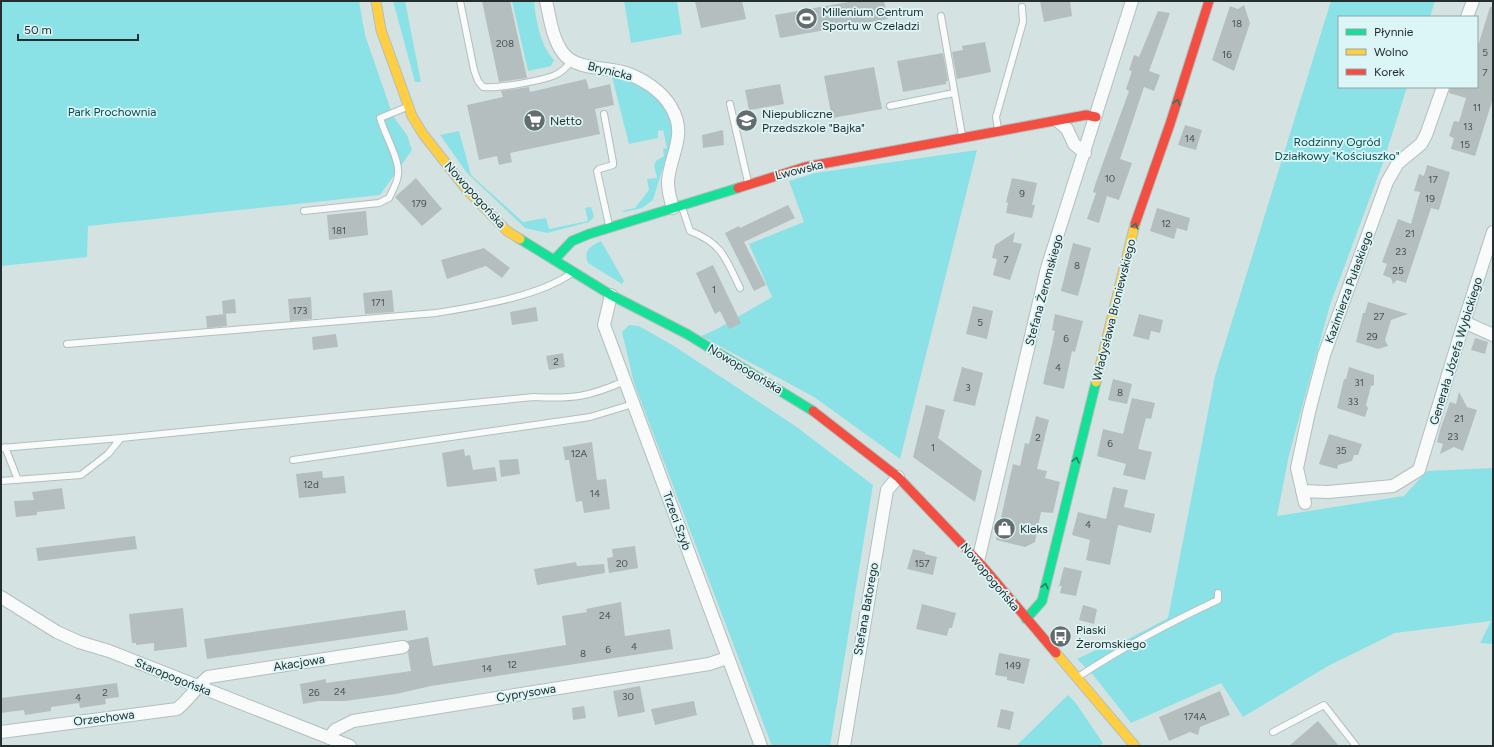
<svg xmlns="http://www.w3.org/2000/svg" width="1494" height="747" viewBox="0 0 1494 747" font-family="Figtree,sans-serif">
	<rect width="100%" height="100%" fill="#d5e2e2"/>
	<path fill="#8be2e6" d="M1,1h358l6,34 28,81 14,19 5,15 -32,45 -292,31 -1,31 -86,9z
		M393,1h12l16,81h-6z
		M512,1h22c2,19 6,44 20,59l-3,6 -23,5z
		M624,1h53l5,33 -51,9z
		M1331,1h104l-5,16h-91v70h68l-24,76 -53,142 -41,150 -12,61 127,-20 23,-25 66,-3v176l-13,-1 11,-22 -96,12 -67,33 -85,51 -22,-34 -90,40 -37,-47 -17,-17 25,-12 15,-2 51,-27 47,-242z
		M612,77l27,8 31,23 2,30 -19,62 -11,8 -18,4 -2,-1 13,-3 14,-18 -2,-11 10,-1 -3,-13 2,-4 8,-5 -1,-7 4,-1 -4,-18 -5,1v7l-29,6z
		M459,131l12,44 52,47 23,-4 3,11 39,-8 -3,-13 6,-1 3,10 -5,5 -42,11 -22,-5 -58,-55 -27,-38z
		M977,150l-77,309 -86,-62 -113,-61 16,-7 55,-32 -23,-53 55,-22 -15,-41 26,-8z
		M601,241l23,40 -2,3 -34,-21c-5,-12 2,-17 13,-22z
		M629,325l10,1 35,20 120,79 79,60 -43,261h-58l-138,-363 -12,-51z
		M1068,695l7,7 28,41 -3,3h-84z"/>
	<path fill="#b4bebe" d="M482,1h28l17,77 -28,4z
		M695,1h47l4,18 -45,9z
		M854,1h30l4,18 -108,19 -5,-23z
		M1040,1h30l2,15 -28,6z
		M1244,5l6,18 -16,48 -22,-11 18,-54 8,3z
		M1490,7h3v91l-18,58 -24,-7 3,-11 -5,-2 5,-15 5,1 7,-24 -17,-5 1,-6h27v-38z
		M1158,11l12,2 -21,58 11,4 -6,16 -10,-4 -24,72 12,4 -13,37 -12,-4 -8,27 -12,-4 9,-26 -3,-1 3,-10 33,-91 -3,-2 6,-18 -3,-1 5,-15 5,2z
		M985,42l6,30 -34,7 -5,-27 11,-2 -1,-4z
		M943,53l5,28h-2v3l-43,8 -6,-31z
		M874,67l8,42 -50,9 -8,-42z
		M586,79l3,10 21,-5 4,21 -19,4 5,25 -90,19 2,9 -13,3 -2,-9 -18,4 -12,-55 36,-8 -2,-6 28,-4 1,5z
		M780,84l4,20 -35,6 -4,-20z
		M1185,125l17,5 -6,20 -18,-5z
		M723,130l1,15 -21,3 -1,-13z
		M1427,165l23,7 -11,38 -8,-2 -25,75 -9,-3 -4,4 -2,-6 -8,-3 4,-11 -5,-2 16,-43 13,5 9,-32 -6,-1 5,-17 5,2z
		M416,178l26,31 -20,17 -27,-29z
		M1012,178l25,5 -5,22h3l-3,13 -26,-5 2,-10 -2,-1z
		M788,205l7,13 -51,24 22,43 -12,6 -29,-58 14,-7 1,2z
		M1157,208l33,10 -3,13 -10,-3 -3,11 -24,-8z
		M366,211l2,24 -39,5 -2,-25z
		M1015,232l-2,10 9,2 -12,36 -17,-5 4,-16 -5,-1 3,-13z
		M1073,243l18,5 -13,48 -17,-5z
		M484,248l26,20 -8,10 -16,-12 -39,13 -6,-19z
		M713,265l28,58 -12,6 -9,-18 -5,3 -19,-41z
		M392,290l2,22 -29,2 -2,-21z
		M311,297l1,22 -22,2 -2,-22z
		M235,299l1,14 -13,1 -1,-13z
		M1368,302l40,12 -17,6 -6,20 3,6 -10,3 -22,-7 7,-29h2z
		M973,306l20,5 -6,28 -21,-5z
		M536,307l2,14 -26,4 -2,-13z
		M226,314l1,12 -20,2 -1,-12z
		M1055,314l28,7 -8,31 -3,-1 -8,38 -21,-5 12,-53 -3,-1z
		M1139,314l24,6 -3,13 -9,-2 -2,9 -16,-4z
		M336,334l2,13 -25,3 -1,-13z
		M1475,338l13,4 -3,12 -14,-4z
		M563,353l2,14 -16,3 -3,-14z
		M962,367l21,6 -8,33 -22,-5z
		M1349,367l25,8v10l-3,1 -5,19 2,3 -3,9 -28,-9 7,-29h2z
		M1113,379l19,5 -5,20 -19,-4z
		M1459,392l8,15 10,3 -14,41 -9,-4 -14,7 3,-10 -6,-2 3,-12 10,-28 6,2z
		M1132,398l23,5 -4,16 -5,-1 -8,31 14,3 -7,28 -22,-5 3,-11 -29,-8 6,-27 20,5z
		M926,405l19,5 -7,28 44,33 -7,31 -62,-45z
		M1036,416l13,4 -12,49 10,2 -2,7 15,4 -7,31 -12,-1 -6,30 -10,5 -29,-7 17,-76 7,2 5,-23 4,1z
		M1329,434l33,10 -4,11h-4l-2,6 -14,4 -1,4 -18,-5z
		M592,442l5,38 9,-1 4,30 -26,4 -2,-12 -6,1 -7,-42h-4l-2,-13z
		M464,449l1,7 5,-1 3,15 22,-3 2,14 -50,6 -5,-34z
		M518,459l2,15 -19,3 -2,-17z
		M322,471l1,7 21,-2 2,17 -47,5 -3,-24z
		M1113,487l15,3 -4,17 31,7 -4,19 -33,-8 -8,40 -24,-5 4,-20 -18,-5 6,-23 28,7z
		M62,488l3,21 -28,3v3l-21,2 -2,-16 20,-1 -2,-8z
		M135,536l2,13 -99,12 -2,-13z
		M635,546l3,22 -29,5 -2,-15 6,-1 -1,-8z
		M913,549l12,3v2l12,3 -4,18 -26,-6z
		M576,562l1,4 27,-2 1,9 -68,12 -3,-16z
		M1064,567l18,4 -6,25 -16,-3 2,-7h-3z
		M621,602l4,34 45,-7 3,20 -242,37 -35,8 -51,7h-26l-16,3 -3,-20 26,-5v4l85,-12 -3,-18 2,-7 -3,-5 21,-4 5,29 133,-21 -4,-29 25,-4 -1,-3z
		M922,604l34,9 -4,15h-3l-2,8 -31,-7z
		M1083,605l14,4 -3,15 -15,-4z
		M183,608l4,39 -33,4v-8l-18,2v-2h-4l-3,-29z
		M405,610l3,20 -201,29 -3,-20z
		M999,653l31,6 -6,25 -17,-4v-3l-12,-2z
		M117,683l2,14 -14,2 1,5 -26,4 -1,-5 -28,4v4l-26,4 -1,-5 -23,3v-15z
		M640,686l5,26 -27,5 -5,-26z
		M1220,691l10,24 -30,12 -2,8 -8,-3 -21,9 -10,-24z
		M694,701l3,14 -42,10 -4,-16z
		M584,706l2,12 -13,2 -1,-12z
		M1001,709l13,3 -4,18 -13,-3z
		M1318,721l21,25h-50z"/>
	<g fill="none" stroke-linecap="round" stroke-linejoin="round">
		<defs>
			<path id="lane" d="M460,1l14,69 4,11 5,6c14,2 56,-6 70,-11 9,-3 14,-9 19,-16
				M941,16l21,119
				M730,104l18,78
				M890,106l64,-13
				M604,114l9,48v3l-14,4 -2,2 12,54
				M998,129l-2,-12 27,-95 -1,-15
				M682,207l8,24c32,12 36,28 50,57
				M304,211l75,-8 10,-5c3,-7 9,-16 9,-24 2,-14 -14,-41 -18,-56l27,-11
				M67,344l369,-31c41,-7 102,-16 136,-40
				M5,447l13,33
				M1,448l120,-10 413,-41c40,2 54,0 91,-16
				M293,460l297,-43 43,-13
				M1,481l80,-6 27,-21 13,-16
				M1078,677c45,-30 91,-54 140,-77v-7
				M1273,732l51,-27 32,41"/>
			<path id="street" d="M546,1c4,17 6,37 17,52 12,17 45,14 63,20 17,6 36,18 45,34 17,28 -1,47 -3,74 0,9 2,18 5,27
				M1467,17l6,-16
				M1059,122l8,7 7,15 11,9
				M611,295l-7,30 157,421
				M1464,322l29,13
				M1302,491l26,1 65,-6 26,-16 45,-148 29,-90
				M1305,503l-8,-35 12,-56 15,-57 63,-173 11,-19 23,-19 5,-9 17,-48
				M978,561l69,-293 85,-267
				M1,597l56,35 22,10 30,9 241,95
				M1,732l176,-23c12,-9 19,-22 31,-32l195,-30
				M329,738l6,-8 18,-9 356,-57 18,-6
				M844,746l43,-256 11,-13"/>
			<path id="fast" d="M520,239l91,56 76,39 126,77
				M554,260l18,-19 17,-7 149,-46
				M1026,619l16,-18 54,-219"/>
			<path id="slow" d="M376,1l5,29 31,86 11,18 44,56 40,41 13,8
				M1096,382l39,-158
				M1056,653l79,93"/>
			<path id="jam" d="M738,188l67,-21 281,-52 10,2
				M1135,224l35,-100 39,-123
				M813,411l85,66 80,84 78,92"/>
		</defs>
		<use href="#lane" stroke="#b3bebe" stroke-width="8"/>
		<use href="#street" stroke="#b3bebe" stroke-width="14"/>
		<use href="#fast" stroke="#b3bebe" stroke-width="11"/>
		<use href="#slow" stroke="#b3bebe" stroke-width="11"/>
		<use href="#jam" stroke="#b3bebe" stroke-width="11"/>
		<use href="#lane" stroke="#f9fbfb" stroke-width="6"/>
		<use href="#street" stroke="#f9fbfb" stroke-width="12"/>
		<use href="#fast" stroke="#16e098" stroke-width="9"/>
		<use href="#slow" stroke="#ffcf43" stroke-width="9"/>
		<use href="#jam" stroke="#f24e42" stroke-width="9"/>
	</g>
	<defs><path id="oneway-chevron" d="M-2-3.5L2.5 0L-2 3.5" fill="none" stroke-width="1.6" stroke-linecap="round" stroke-linejoin="round"/></defs>
	<g stroke="#1e7e5e">
		<use href="#oneway-chevron" transform="translate(1177 102) rotate(-73)"/>
		<use href="#oneway-chevron" transform="translate(1135 226) rotate(-72)"/>
		<use href="#oneway-chevron" transform="translate(1076 460) rotate(-76)"/>
		<use href="#oneway-chevron" transform="translate(1045 586) rotate(-76)"/>
	</g>
	<defs>
		<symbol id="stadium-disc" viewBox="-11 -11 22 22"><circle r="9.5" fill="#636d6e" stroke="#dcf5f6"/><path d="M0-5a6.5 5 0 1 0 0 10a6.5 5 0 1 0 0-10ZM-3.5-1.8h7v3.6h-7Z" fill="#fff"/></symbol>
		<symbol id="supermarket-disc" viewBox="-11 -11 22 22"><circle r="9.5" fill="#636d6e" stroke="#dcf5f6"/><path d="M-6-5.5h2.5l.6 2H6L4.5 2H-2.5L-4.4-4H-6ZM-1.5 3.2a1.3 1.3 0 1 0 .1 0ZM3 3.2a1.3 1.3 0 1 0 .1 0Z" fill="#fff"/></symbol>
		<symbol id="school-disc" viewBox="-11 -11 22 22"><circle r="9.5" fill="#636d6e" stroke="#dcf5f6"/><path d="M0-5L7-2L0 1L-7-2ZM-4 1L0 2.5L4 1V4Q0 6-4 4Z" fill="#fff"/></symbol>
		<symbol id="shop-disc" viewBox="-11 -11 22 22"><circle r="9.5" fill="#636d6e" stroke="#dcf5f6"/><path d="M-5-2.5h2.3a2.7 3.5 0 0 1 5.4 0H5L5.5 6h-11ZM-1.5-2.5h3a1.5 2.3 0 0 0-3 0Z" fill="#fff"/></symbol>
		<symbol id="bus-disc" viewBox="-11 -11 22 22"><circle r="9.5" fill="#636d6e" stroke="#dcf5f6"/><path d="M-5-6H5V4H4V6H2V4H-2V6H-4V4H-5ZM-3.5-4V0h7V-4ZM-3.5 1.2v1.5H-2V1.2ZM2 1.2v1.5H3.5V1.2Z" fill="#fff"/></symbol>
	</defs>
	<g fill-rule="evenodd">
		<use href="#stadium-disc" x="794" y="6" width="25" height="25"/>
		<use href="#supermarket-disc" x="522" y="108" width="25" height="25"/>
		<use href="#school-disc" x="734" y="108" width="25" height="25"/>
		<use href="#shop-disc" x="992" y="516" width="25" height="25"/>
		<use href="#bus-disc" x="1048" y="624" width="25" height="25"/>
	</g>
	<g text-anchor="middle" dominant-baseline="central" stroke-width="3.5" stroke-linejoin="round" paint-order="stroke">
		<g font-size="10" fill="#495253">
			<text x="1237" y="23">18</text>
			<text x="505" y="43">208</text>
			<text x="1485" y="52">5</text>
			<text x="1227" y="54">16</text>
			<text x="1485" y="72">7</text>
			<text x="1477" y="107">11</text>
			<text x="1468" y="126">13</text>
			<text x="1190" y="138">14</text>
			<text x="1465" y="144">15</text>
			<text x="1110" y="178">10</text>
			<text x="1433" y="179">17</text>
			<text x="1022" y="193">9</text>
			<text x="1430" y="198">19</text>
			<text x="419" y="203">179</text>
			<text x="1166" y="223">12</text>
			<text x="339" y="230">181</text>
			<text x="1410" y="233">21</text>
			<text x="1401" y="251">23</text>
			<text x="1006" y="259">7</text>
			<text x="1077" y="265">8</text>
			<text x="1398" y="270">25</text>
			<text x="714" y="289">1</text>
			<text x="378" y="302">171</text>
			<text x="300" y="310">173</text>
			<text x="1379" y="316">27</text>
			<text x="980" y="322">5</text>
			<text x="1372" y="336">29</text>
			<text x="1066" y="338">6</text>
			<text x="556" y="361">2</text>
			<text x="1058" y="367">4</text>
			<text x="1359" y="382">31</text>
			<text x="968" y="387">3</text>
			<text x="1120" y="392">8</text>
			<text x="1353" y="401">33</text>
			<text x="1459" y="418">21</text>
			<text x="1453" y="436">23</text>
			<text x="1038" y="437">2</text>
			<text x="1110" y="443">6</text>
			<text x="933" y="447">1</text>
			<text x="1341" y="450">35</text>
			<text x="579" y="453">12A</text>
			<text x="311" y="484">12d</text>
			<text x="595" y="493">14</text>
			<text x="1088" y="524">4</text>
			<text x="622" y="563">20</text>
			<text x="922" y="563">157</text>
			<text x="605" y="615">24</text>
			<text x="634" y="646">4</text>
			<text x="608" y="649">6</text>
			<text x="583" y="653">8</text>
			<text x="512" y="664">12</text>
			<text x="1013" y="665">149</text>
			<text x="487" y="668">14</text>
			<text x="340" y="691">24</text>
			<text x="105" y="692">2</text>
			<text x="314" y="692">26</text>
			<text x="628" y="696">30</text>
			<text x="78" y="697">4</text>
			<text x="1195" y="716">174A</text>
		</g>
		<g font-size="12" fill="#252e2f" stroke="#dcf5f6" text-anchor="start">
			<text x="822" y="12">Millenium Centrum<tspan x="822" dy="14">Sportu w Czeladzi</tspan></text>
			<text x="762" y="114">Niepubliczne<tspan x="762" dy="14">Przedszkole "Bajka"</tspan></text>
			<text x="550" y="121">Netto</text>
			<text x="1020" y="529">Kleks</text>
			<text x="1076" y="630">Piaski<tspan x="1076" dy="14">Żeromskiego</tspan></text>
		</g>
		<g font-size="12" fill="#252e2f" stroke="#dcf5f6">
			<text transform="translate(610 71) rotate(14)">Brynicka</text>
			<text transform="translate(799 170) rotate(-14)">Lwowska</text>
			<text transform="translate(475 195) rotate(48)">Nowopogońska</text>
			<text transform="translate(1349 287) rotate(-70)">Kazimierza Pułaskiego</text>
			<text transform="translate(1044 290) rotate(-75)">Stefana Żeromskiego</text>
			<text transform="translate(1114 310) rotate(-76)">Władysława Broniewskiego</text>
			<text transform="translate(1456 351) rotate(-73)">Generała Józefa Wybickiego</text>
			<text transform="translate(745 369) rotate(31)">Nowopogońska</text>
			<text transform="translate(677 521) rotate(70)">Trzeci Szyb</text>
			<text transform="translate(990 577) rotate(50)">Nowopogońska</text>
			<text transform="translate(866 609) rotate(-80)">Stefana Batorego</text>
			<text transform="translate(299 663) rotate(-9)">Akacjowa</text>
			<text transform="translate(173 677) rotate(22)">Staropogońska</text>
			<text transform="translate(526 693) rotate(-9)">Cyprysowa</text>
			<text transform="translate(104 718) rotate(-7)">Orzechowa</text>
		</g>
		<g font-size="12" fill="#074d51" stroke="#dcf5f6">
			<text x="112" y="112">Park Prochownia</text>
			<text x="1337" y="142">Rodzinny Ogród<tspan x="1337" dy="14">Działkowy "Kościuszko"</tspan></text>
		</g>
	</g>
	<rect width="1494" height="747" fill="none" stroke="#252e2f" stroke-width="4"/>
	<rect x="1338" y="16" width="140" height="72" fill="#dcf5f6" stroke="#93a5a6"/>
	<rect x="1346" y="29" width="20" height="6" fill="#16e098" stroke="#93a5a6"/>
	<text x="1374" y="36" font-size="12" fill="#252e2f">Płynnie</text>
	<rect x="1346" y="49" width="20" height="6" fill="#ffcf43" stroke="#93a5a6"/>
	<text x="1374" y="56" font-size="12" fill="#252e2f">Wolno</text>
	<rect x="1346" y="69" width="20" height="6" fill="#f24e42" stroke="#93a5a6"/>
	<text x="1374" y="76" font-size="12" fill="#252e2f">Korek</text>
	<path d="M18 34v6h120v-6" fill="none" stroke="#252e2f" stroke-width="2"/>
	<text x="24" y="34" font-size="12" fill="#252e2f" stroke="#dcf5f6" stroke-width="3" paint-order="stroke">50 m</text>
</svg>
